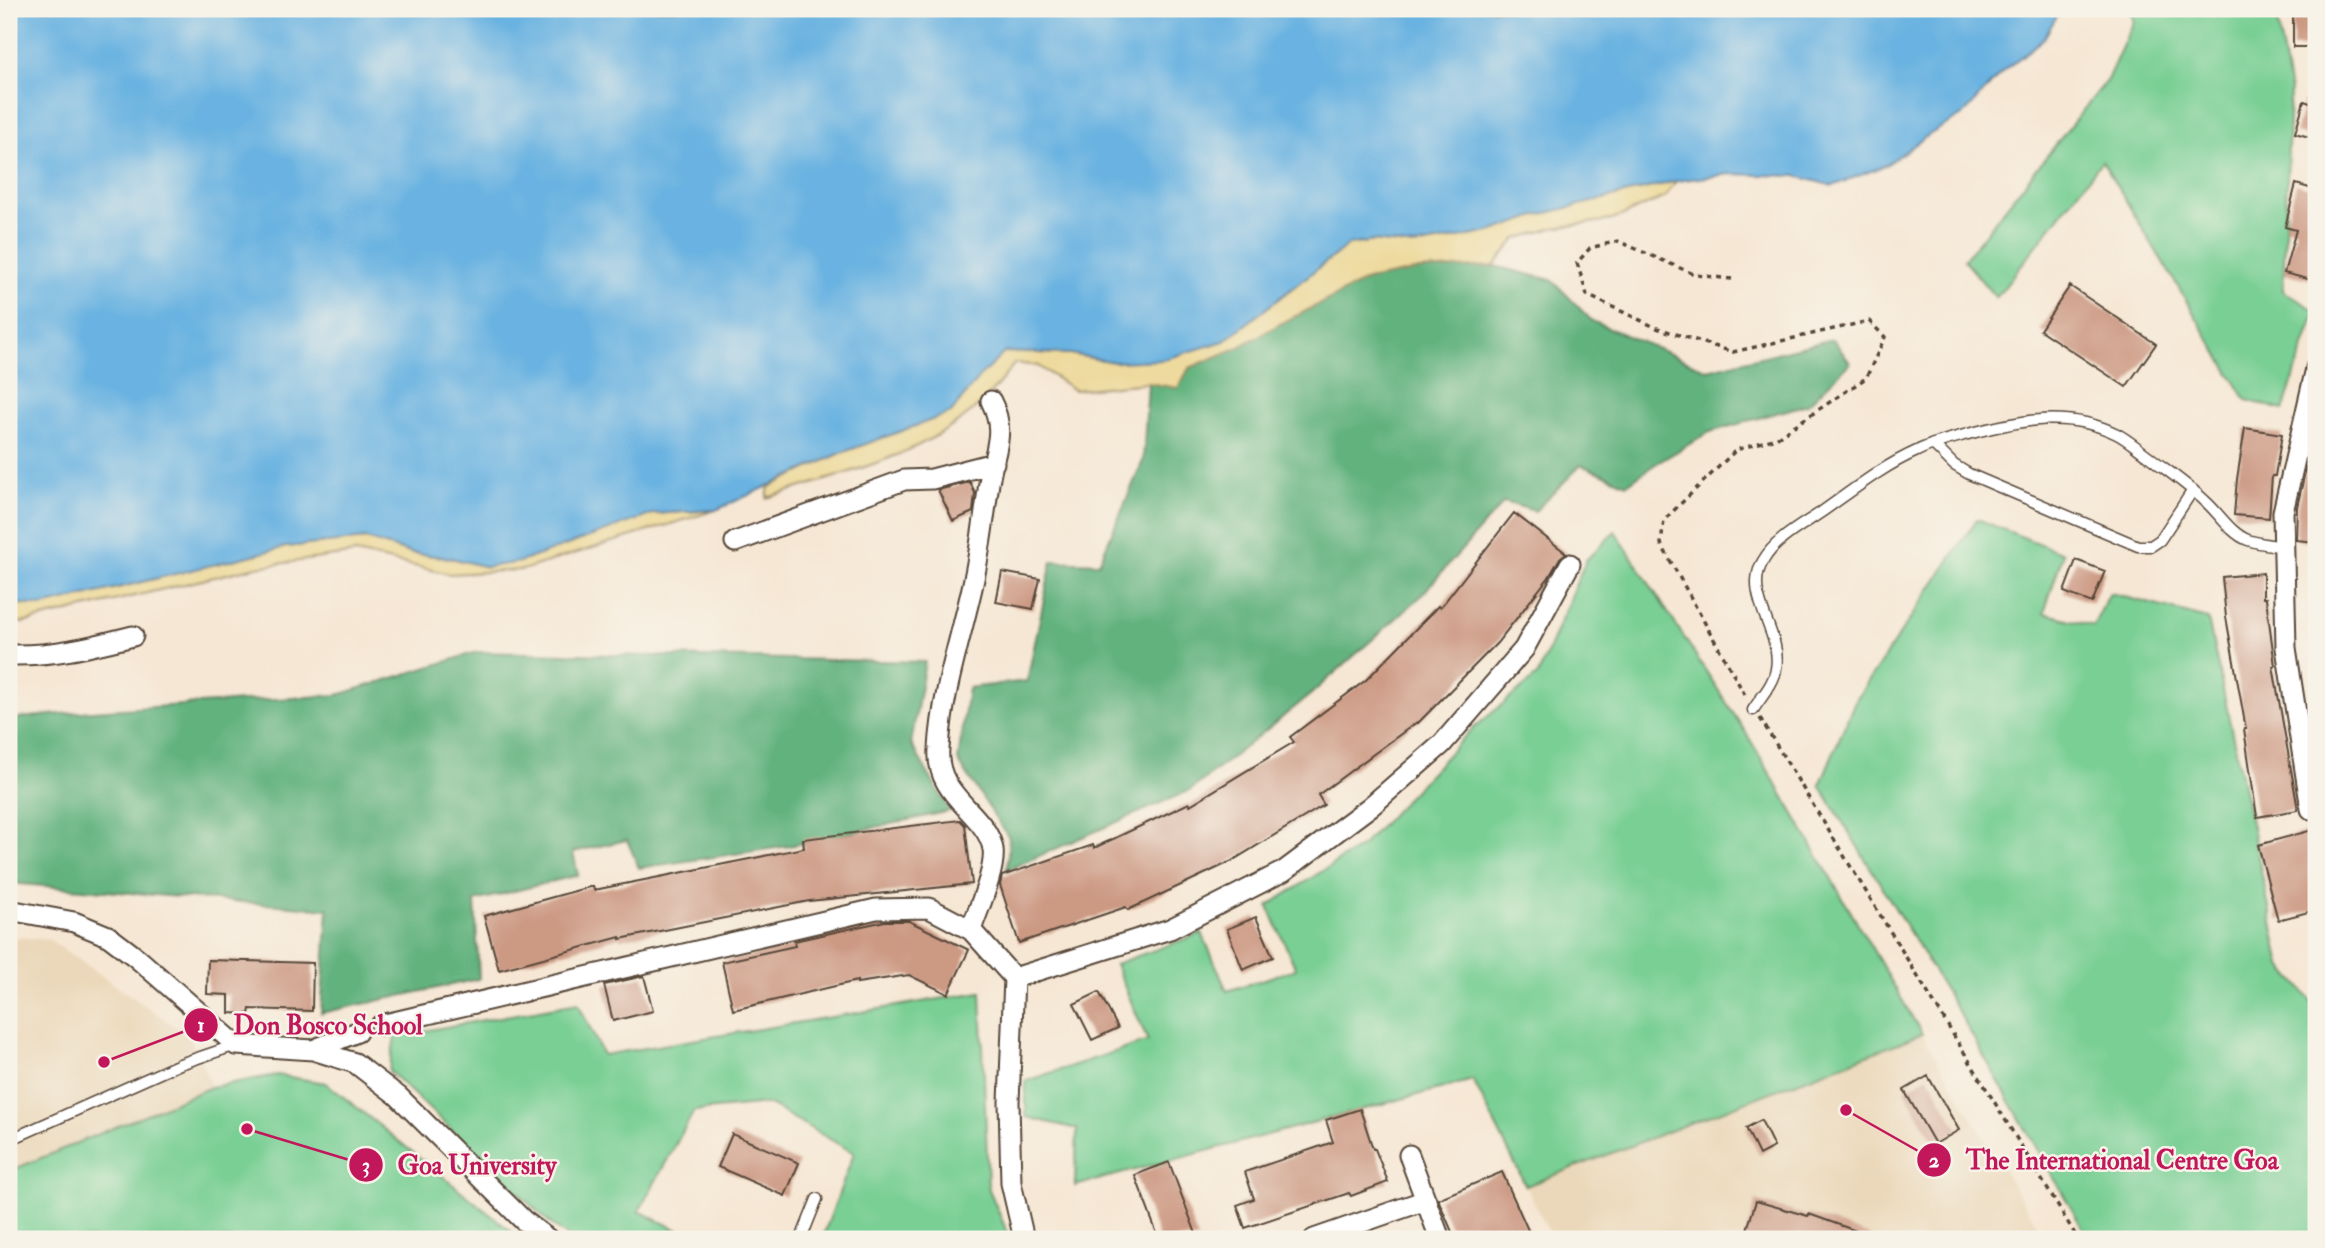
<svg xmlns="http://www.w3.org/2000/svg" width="2325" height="1248" viewBox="0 0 2325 1248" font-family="'IM FELL Double Pica',serif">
	<rect width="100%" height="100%" fill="#f7f3e8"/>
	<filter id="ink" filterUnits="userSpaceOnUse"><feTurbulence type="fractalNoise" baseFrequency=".0143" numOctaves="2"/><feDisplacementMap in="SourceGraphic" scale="14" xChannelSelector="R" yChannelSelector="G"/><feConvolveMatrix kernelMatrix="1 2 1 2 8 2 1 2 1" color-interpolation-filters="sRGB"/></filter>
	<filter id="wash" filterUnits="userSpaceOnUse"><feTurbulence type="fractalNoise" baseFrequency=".00686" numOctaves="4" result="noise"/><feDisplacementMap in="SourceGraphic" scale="28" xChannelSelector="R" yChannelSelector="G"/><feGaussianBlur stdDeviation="1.57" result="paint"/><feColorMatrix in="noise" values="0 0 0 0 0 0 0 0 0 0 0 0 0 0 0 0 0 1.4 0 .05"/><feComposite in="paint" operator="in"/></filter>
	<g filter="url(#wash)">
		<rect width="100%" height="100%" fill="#f6e7d4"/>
		<path fill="#ebd8ba" d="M9,936l41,4 139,96 23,51 65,-12 49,8 195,156h-512z
			M1922,1034l123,205h-493l-26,-53z"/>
		<path fill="#79cf94" stroke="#5a7c59" stroke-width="2" d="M2129,9h146l15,82 -7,200 33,20 -33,99 -37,-10 -144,-239 -106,137 -32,-38 143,-180 27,-59z
			M1977,519l86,34 -19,60 49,13 17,-33 98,26 73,346 35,41v233h-227l-127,-221 -142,-233 35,-84z
			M1615,531l133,205 174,298 -396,152 -53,-106 -398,106 2,-57 -51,-12v-36l122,-40 -33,-77 87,-31 25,58 69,-22 -28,-63 95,-61 106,-113 69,-57 48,-115z
			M981,992l7,195 22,52h-188l32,-86 -86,-49 -74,7 -55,100 57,28h-125l-20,-15 -162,-153 6,-35 183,-33 25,52z
			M277,1075l49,8 195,156h-512l1,-68 201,-84z"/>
		<path fill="#62b27e" stroke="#4e6e4e" stroke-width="2" d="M1494,266l58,14 40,41 116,49 125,-31 17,24 -42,41 -98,28 -56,33 -27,19 -46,-19 -46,46 -31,-9 -85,96 -109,97 -119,95 -184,80 2,-32 -51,-77 10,-73 59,-7 25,-120 47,2 44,-102 5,-78 30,5 11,-20 50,-21 41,-23 87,-44 52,-10z
			M477,652l448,10 -14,82 39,67 -161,35 -150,22 -12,-28 -54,12 5,23 -103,26 4,78 -158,34 7,-104 -319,-26v-164l83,-8 246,-16z"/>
		<path fill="#eeda9e" stroke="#94825e" stroke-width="2" d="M1676,181l-11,16 -53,23 -59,8 -37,11 -22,27 -75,4 -52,10 -87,44 -41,23 -50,21 -11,20 -30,-5 -74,7 -36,-24 -23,-3c-12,15 -24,32 -38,44 -54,49 -142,69 -210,91l2,-11 72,-34 110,-40 28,-36 26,-25 65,2 44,8 110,-21 124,-96 26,-4 41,5 75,-14 49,-17z
			M716,510l-194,60 -72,4 -94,-21 -100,14 -234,56 -13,-4v-16l34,3 243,-59 80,-8 45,14 40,5 36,9 166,-53z"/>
		<path fill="#69b2e1" stroke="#526e80" stroke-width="2" d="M9,9h2052l-17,29 -42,34 -38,42 -37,22 -41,29 -53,21 -37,-10 -66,-2 -54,7 -137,34 -49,17 -75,14 -41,-5 -26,4 -124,96 -62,19 -48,2 -44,-8 -65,-2 -26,25 -28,36 -110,40 -125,57 -63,4 -133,48 -33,5 -36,-9 -40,-5 -45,-14 -80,8 -243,59 -34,-3z"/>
		<g id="blocks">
			<path fill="#cc9983" d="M2293,9h23v38h-23z
				M2304,101l12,4v34l-21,-6z
				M2296,184l20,6v91l-32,-8 12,-43 -11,-3z
				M2070,286l86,58 -30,43 -86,-57z
				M2245,428l37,6 -7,42h-3l-3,42 -35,-3 3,-36z
				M2311,446l5,1v95l-20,-2 1,-33z
				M970,482l5,11 -2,19 -20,9 -15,-31z
				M1514,513l52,40 -6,5 -11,19 -52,66 -79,80 -1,-1 -99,73 6,10 -94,57 -102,48 -2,-3 -107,36 -19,-58 2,-9 91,-31 1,3 95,-45 1,2 104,-63 -4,-5 76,-57 72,-74 2,2z
				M2076,560l29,11 -13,32 -28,-11z
				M1002,572l38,7 -7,30 -37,-7z
				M2263,573v25h3l9,68h-2l25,144 -41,7 -13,-88h2l-20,-112 -4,-40z
				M960,820l5,5 7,59 -163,17 -189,38v-2l-121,33 -15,-54 109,-30 1,4 210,-42 -1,-9z
				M2316,829v81l-38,10 -20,-75z
				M1256,917l17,40 -30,13 -16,-41z
				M885,921h24l60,29 -21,44 -39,-19 -52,8v-2l-124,29 -11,-48 73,-16 -1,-5z
				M208,960l105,3 -1,48 -62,-2 -1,5 -20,-1v-18l-22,-1z
				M644,976l9,35 -40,10 -9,-36z
				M1099,992l19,36 -26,12 -18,-36z
				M1928,1076l31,54 -24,14 -31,-54z
				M1360,1109l13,40h2l13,33 -37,14 -2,-3 -104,35 -8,-23 17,-6 -9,-27 88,-30 -7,-22z
				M1761,1120l13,27 -15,8 -13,-27z
				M732,1134l67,29 -14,33 -67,-29z
				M1169,1162l29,77h-39l-24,-64z
				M1502,1172l30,67h-77l-17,-40z
				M1756,1201l52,15 1,-2 64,23v2h-129z"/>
		</g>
	</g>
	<g filter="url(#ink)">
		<use href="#blocks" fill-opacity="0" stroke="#574639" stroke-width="2"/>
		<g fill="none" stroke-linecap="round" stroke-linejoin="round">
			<defs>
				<path id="service" d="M1933,444l21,21 15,9 169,72h13l9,-6 33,-50
					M1753,710c8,-13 21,-26 23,-41 7,-36 -34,-74 -13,-108 12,-22 40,-36 60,-50 30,-21 60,-45 94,-60 17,-9 37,-13 55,-18 49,-13 97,-23 145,1 10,5 20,14 30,21 19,15 40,29 58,46 14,12 25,32 43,39 11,4 25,5 36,7
					M9,1140l171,-76 56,-19
					M801,1239l16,-40"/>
				<path id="minor" d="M2316,368l-33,144 3,136 25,161 5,-1
					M735,542l169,-62 28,-1 62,-16
					M9,655c46,1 80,-8 124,-19
					M9,910l65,12 34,14 29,22 99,87 77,5 42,13 43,33 125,124 25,19
					M971,930c7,-21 25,-60 22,-81 -7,-37 -58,-52 -54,-100 3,-55 21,-108 33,-161 8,-35 12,-70 17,-105 5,-32 18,-51 2,-82
					M1014,978l-5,124 2,81 13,56
					M381,1025l495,-116 53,-1 42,22 43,48 156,-49 114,-58 87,-65 71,-62 82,-95 46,-85
					M313,1050l44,-18
					M1409,1155l31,84
					M1314,1239l112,-39"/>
			</defs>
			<use href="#service" stroke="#574639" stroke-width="13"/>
			<use href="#minor" stroke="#574639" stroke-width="23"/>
			<path stroke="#574639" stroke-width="3.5" stroke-dasharray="5 5" stroke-linecap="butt" d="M1732,279l-36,-4 -78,-34 -28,7 -13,15 10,32 70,33 76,24 136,-31 16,16 -19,41 -90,60 -40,12 -72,70 -3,24 85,153
				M1760,718l318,521"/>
			<use href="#service" stroke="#fff" stroke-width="10"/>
			<use href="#minor" stroke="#fff" stroke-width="19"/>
		</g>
	</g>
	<path fill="none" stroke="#c2185b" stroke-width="2.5" d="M104 1062L201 1025M1846 1110L1934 1160M247 1129L366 1165"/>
	<g fill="#c2185b" stroke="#f7f3e8" stroke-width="2.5">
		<circle cx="104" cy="1062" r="7"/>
		<circle cx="1846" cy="1110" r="7"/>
		<circle cx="247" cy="1129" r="7"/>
		<circle cx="201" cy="1025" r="18"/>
		<circle cx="1934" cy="1160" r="18"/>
		<circle cx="366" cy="1165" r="18"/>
	</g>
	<g font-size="21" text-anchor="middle" font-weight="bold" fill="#fff">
		<text x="201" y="1032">1</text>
		<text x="1934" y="1167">2</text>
		<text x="366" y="1172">3</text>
	</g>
	<g font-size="26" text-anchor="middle" font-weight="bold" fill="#c2185b" stroke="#f7f3e8" stroke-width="5" stroke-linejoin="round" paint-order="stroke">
		<text x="328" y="1034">Don Bosco School</text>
		<text x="2122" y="1169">The International Centre Goa</text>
		<text x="477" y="1174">Goa University</text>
	</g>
	<rect width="2325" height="1248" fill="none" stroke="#f7f3e8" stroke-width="35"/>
</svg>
